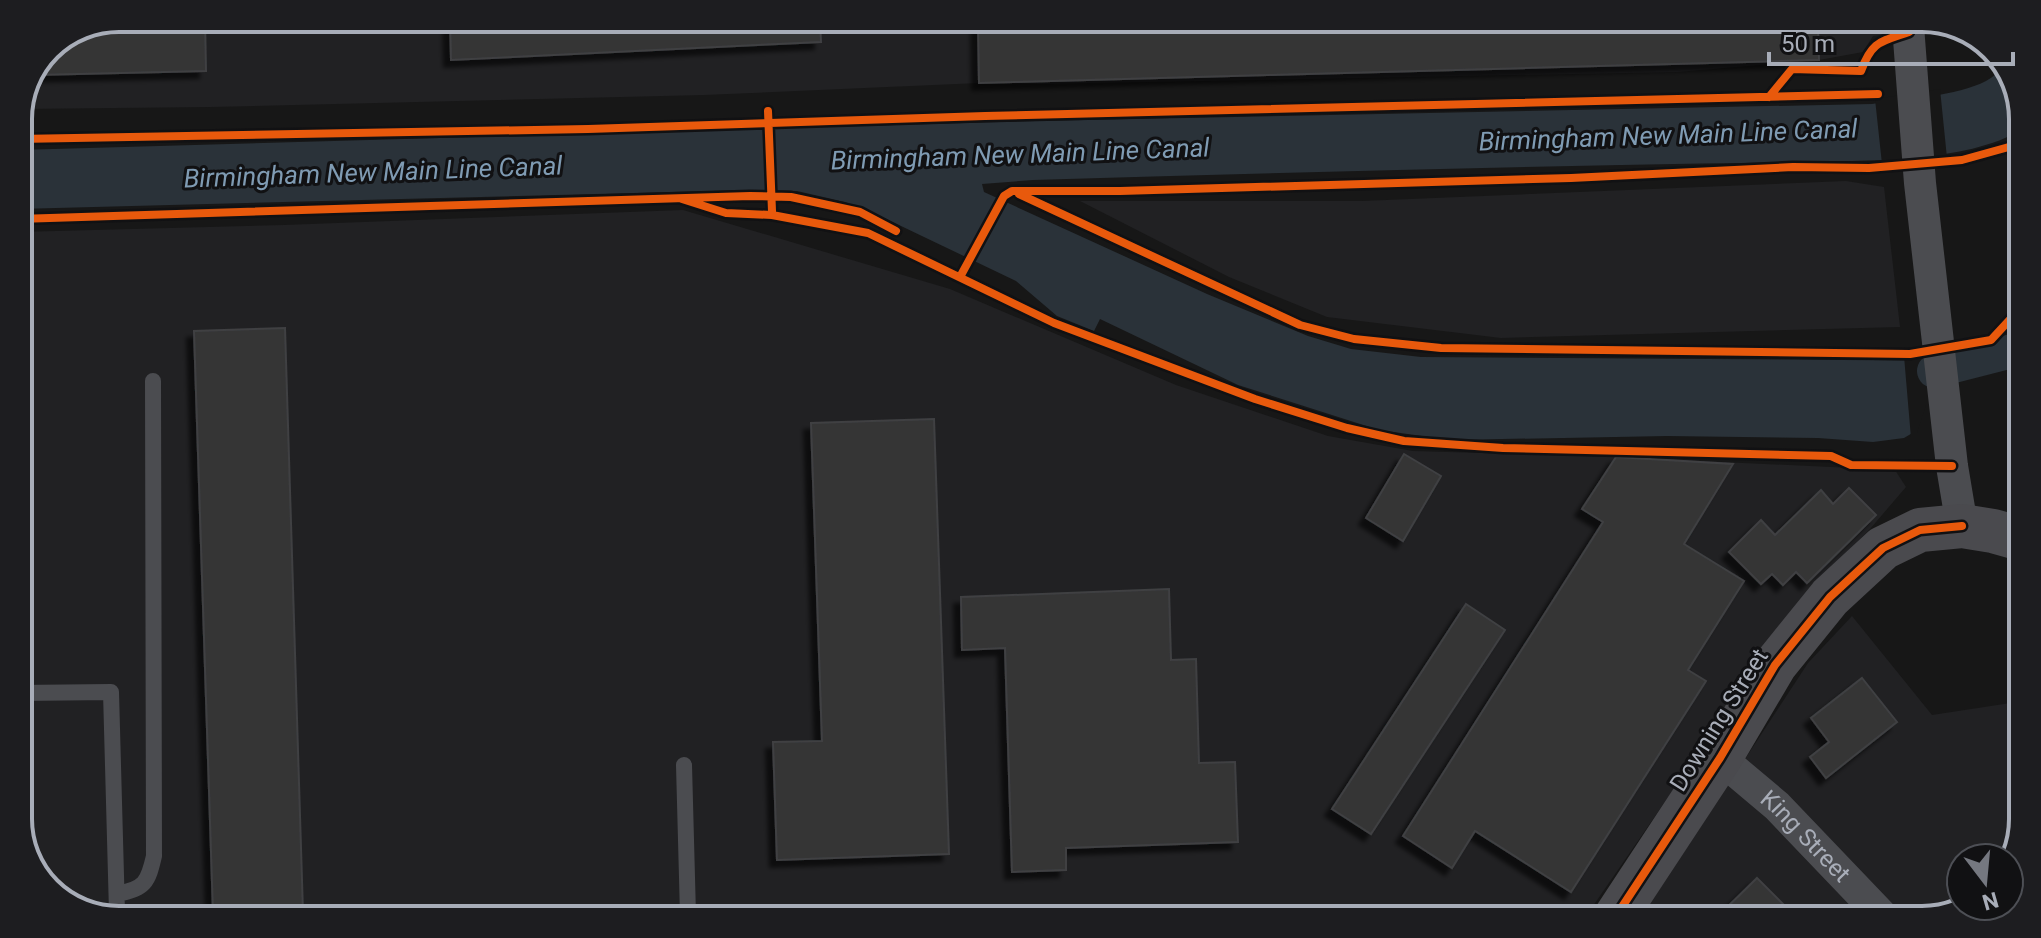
<svg xmlns="http://www.w3.org/2000/svg" width="2041" height="938" viewBox="0 0 2041 938" font-family="Roboto,sans-serif">
	<defs>
		<filter id="shadow"><feDropShadow dx="-7" dy="7" stdDeviation="2" flood-color="#0009"/></filter>
	</defs>
	<rect width="100%" height="100%" fill="#171717"/>
	<path fill="#212123" d="M119,18l1825,8 -71,10 -10,16 -44,8 -141,12 -638,12 -61,-1 -275,12 -493,12 -191,2 28,-62z
		M1846,181l38,6 16,140 -399,11 -174,-21 -98,-40 -149,-76h282z
		M683,210l267,79 226,96 152,51 85,15 203,6 279,13 11,17 -36,42 -65,66 -33,52 -188,272 -1504,-7 -41,-32 -21,-54v-594l266,-7z
		M1852,616l80,99 85,-13 -2,156 -6,7v-7h-48v48h6l-45,14 -282,-1 168,-256z"/>
	<path fill="#2a3239" d="M2006,65l17,48v16c-58,35 -160,31 -226,33 -59,1 -117,2 -176,3 -196,4 -392,9 -588,15l-51,4 2,8 223,102 101,42 43,13 70,8 555,4 -53,41 -9,30 -10,6 -31,4 -55,-4 -151,-2 -216,4 -72,-10 -141,-45 -138,-66 -6,12 -37,-15 -41,-35 -140,-67 -31,-12 -48,-11 -47,-1 -732,19v-59l1017,-29 837,-17c34,-5 85,-8 114,-23 7,-4 14,-10 20,-16z"/>
	<path fill="#171717" d="M1940,89l7,69 -65,6 -7,-65z
		M1904,356l72,1 1,8 -51,40 -9,28 -6,5z"/>
	<g fill="none" stroke-linecap="round" stroke-linejoin="round">
		<path stroke="#2a3239" stroke-width="34" d="M1934,371l86,-22"/>
	</g>
	<path fill="#353536" stroke="#3f4043" stroke-width="2" filter="url(#shadow)" d="M119,18h86l1,53 -170,4 12,-28z
		M450,19l370,2 1,21 -370,18z
		M978,22l840,3 1,35 -840,23z
		M285,328l18,585h-90l-19,-582z
		M934,419l15,435 -172,6 -4,-118 49,-1 -11,-318z
		M1404,454l37,22 -38,65 -37,-23z
		M1616,457l117,7 -49,80 60,37 -56,89 18,11 -135,211 -96,-61 -23,37 -49,-32 200,-314 -21,-13z
		M1849,488l27,27 -69,68 -11,-11 -13,13 -11,-11 -11,10 -32,-32 32,-32 14,15 46,-45 12,14z
		M1169,589l2,71 25,-1 3,104 36,-1 3,80 -172,6v22l-54,2 -7,-224 -43,2 -1,-53z
		M1466,604l39,26 -134,204 -39,-25z
		M1862,678l35,44 -71,56 -16,-21 19,-15 -18,-24z
		M1757,878l41,41h-83z"/>
	<g fill="none" stroke-linecap="round" stroke-linejoin="round">
		<path stroke="#4b4c50" stroke-width="16" d="M18,693l93,-1 6,220
			M684,765l4,150
			M117,894c28,-5 31,-12 37,-38l-1,-475"/>
		<g stroke="#4b4c50" stroke-width="32">
			<path d="M1908,26l12,157 32,283 10,60"/>
			<path id="s1" d="M1720,758l57,48 109,114"/>
		</g>
		<path stroke="#4a4a4e" stroke-width="44" d="M1614,919l106,-161 55,-93 55,-68 53,-49 37,-18 42,-4 31,5 25,7"/>
		<defs>
			<path id="cycleway" d="M1769,97l23,-28 69,2c11,-30 19,-29 48,-39
				M768,111l4,100
				M18,139l570,-10 397,-13 893,-22
				M1019,194l281,131 54,14 87,9 469,6 81,-14 25,-27 5,-2
				M682,199l44,14 46,2 96,18 186,90 201,76 92,29 57,13 99,7 328,8 20,9 101,1
				M18,219l732,-23 41,1 69,15 36,19
				M960,277l44,-81 8,-5h108l451,-13 222,-11 76,1 93,-8 54,-15 7,-4
				M1614,919l106,-161 55,-93 55,-68 53,-49 37,-18 42,-4"/>
		</defs>
		<use href="#cycleway" stroke="#111113" stroke-width="13"/>
		<use href="#cycleway" stroke="#e8590c" stroke-width="8"/>
	</g>
	<g text-anchor="middle" dominant-baseline="central" stroke-width="6" stroke-linejoin="round" paint-order="stroke">
		<g font-size="24" fill="#a8adb8" stroke="#111113">
			<text transform="translate(1719 720) rotate(-58)">Downing Street</text>
			<text stroke="none"><textPath href="#s1" startOffset="116">King Street</textPath></text>
		</g>
		<g font-size="26" font-style="italic" fill="#7f9bb3" stroke="#111113">
			<text transform="translate(1668 135) rotate(-2)">Birmingham New Main Line Canal</text>
			<text transform="translate(1020 154) rotate(-2)">Birmingham New Main Line Canal</text>
			<text transform="translate(373 172) rotate(-2)">Birmingham New Main Line Canal</text>
		</g>
	</g>
	<path d="M0 0H2041V938H0ZM119 32H1922A87 87 0 0 1 2009 119V819A87 87 0 0 1 1922 906H119A87 87 0 0 1 32 819V119A87 87 0 0 1 119 32Z" fill="#1d1d20" fill-rule="evenodd"/>
	<path fill="none" stroke="#a8adb8" stroke-width="4" d="M119 32H1922A87 87 0 0 1 2009 119V819A87 87 0 0 1 1922 906H119A87 87 0 0 1 32 819V119A87 87 0 0 1 119 32Z"/>
	<g transform="translate(1985 882) rotate(164)"><circle r="38" fill="#111113" stroke="#4d4f55" stroke-width="2"/>
	<path d="M0-6L14 30L0 20L-14 30Z" fill="#757880"/>
	<text y="-12" font-size="22" font-weight="bold" text-anchor="middle" fill="#a8adb8">N</text>
	</g>
	<path d="M1769 52v12h244v-12" fill="none" stroke="#a8adb8" stroke-width="4"/>
	<text x="1781" y="52" font-size="24" fill="#a8adb8" stroke="#111113" stroke-width="6" paint-order="stroke">50 m</text>
</svg>
